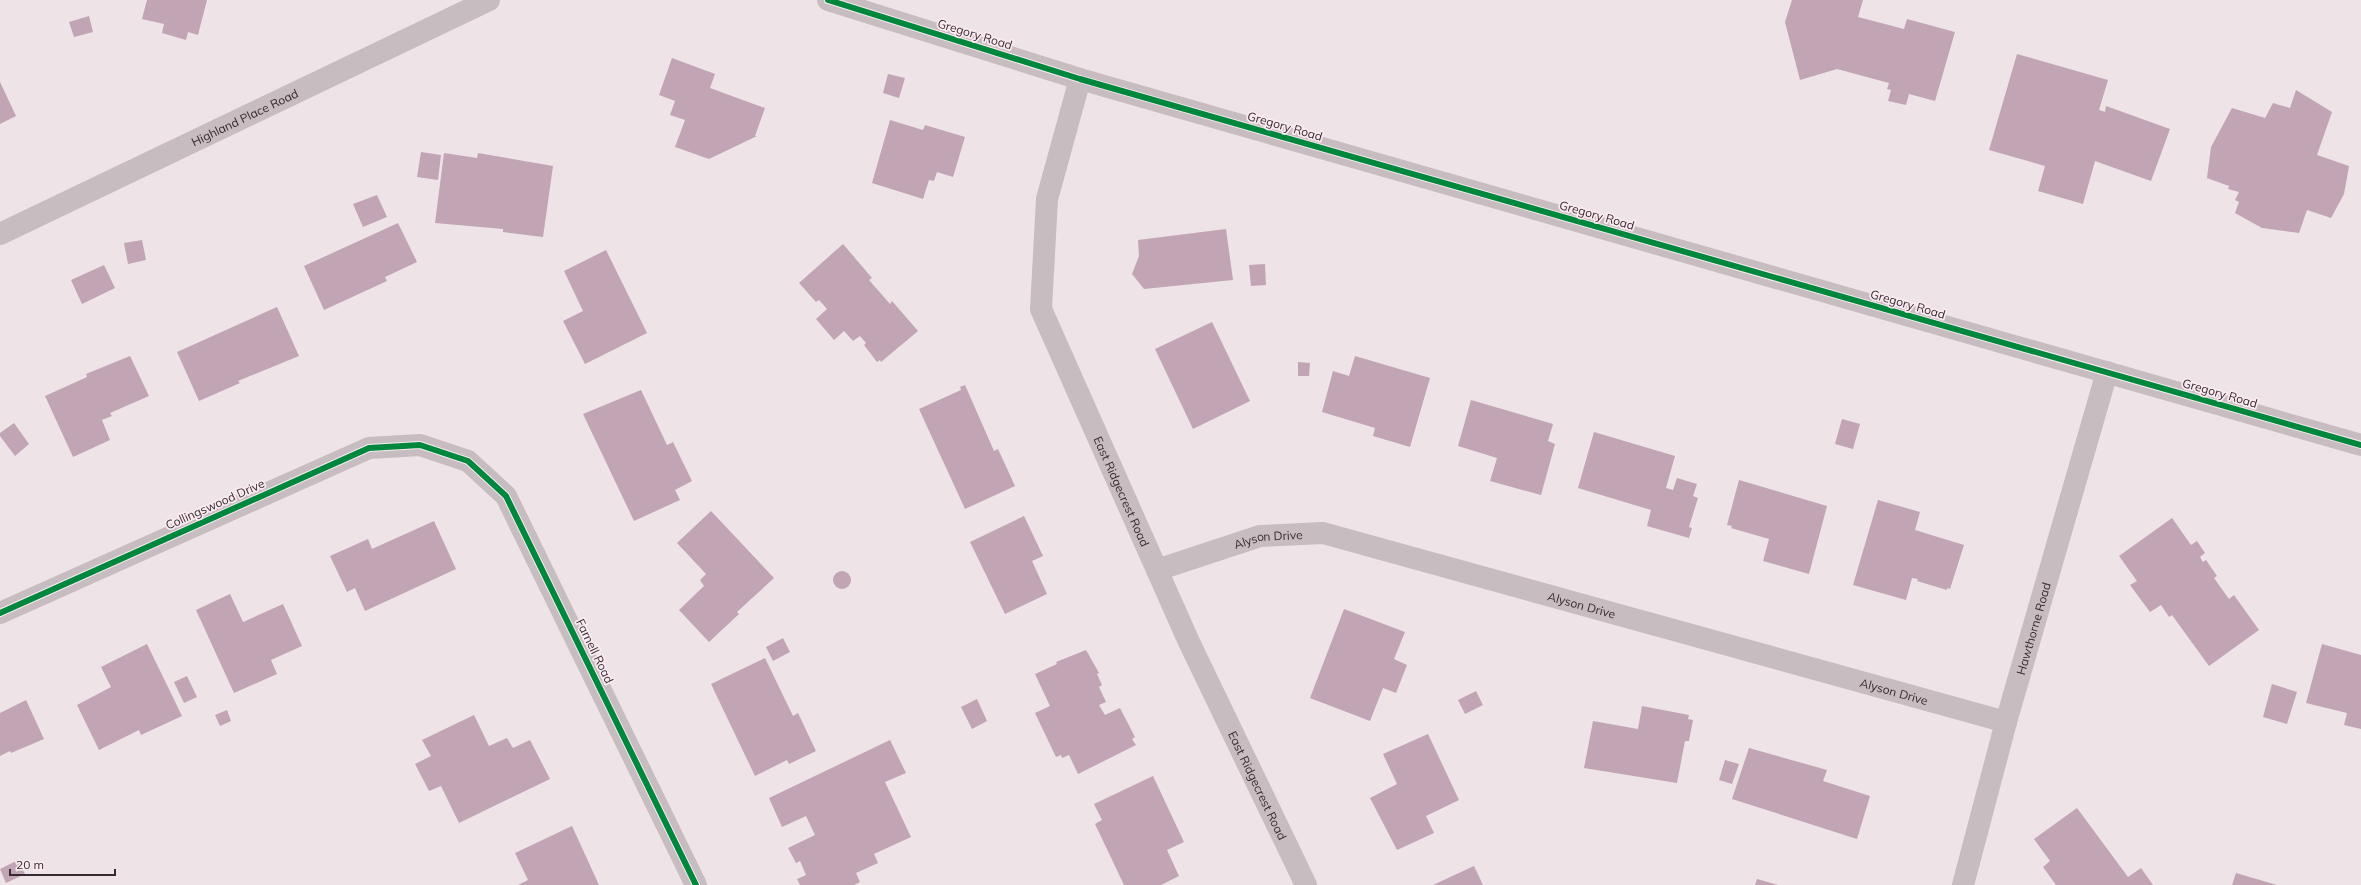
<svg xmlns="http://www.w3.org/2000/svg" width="2361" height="885" viewBox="0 0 2361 885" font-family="Mulish,sans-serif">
	<rect width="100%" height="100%" fill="#eee3e6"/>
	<path fill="#c1a5b4" d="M147,0h60l-9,35 -10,-3 -2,8 -24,-7 2,-9 -22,-5z
		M1792,0h71l-5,17 46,12 3,-10 48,13 -20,69 -26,-7 -3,11 -18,-4 3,-11 -4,-1 2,-6 -52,-14 -37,11 -15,-58z
		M89,16l4,16 -19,5 -5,-15z
		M2017,54l91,26 -9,30 6,2 1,-6 64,23 -19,52 -56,-20 -12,43 -45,-13 7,-25 -56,-16z
		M672,58l43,16 -5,14 55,20 -10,28h2l-48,23 -34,-12 10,-27 -15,-5 5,-14 -16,-6z
		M888,74l17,4 -6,20 -16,-5z
		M0,82l16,34 -16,8z
		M2296,90l36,22 -15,43 32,11 -5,28 -13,24 -24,-8 -8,23 -37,-5 -27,-15 4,-11 -4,-2 4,-8 -11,-3 1,-3 -22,-8 4,-31 21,-39 33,10 8,-15 17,5z
		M890,120l33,10 2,-5 40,12 -12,40 -16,-5 -3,9 -5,-1 -6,19 -51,-16z
		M421,152l20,3 -3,25 -21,-3z
		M444,153l33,5 1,-5 75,13 -10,71 -40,-5v-3l-68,-6z
		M377,195l10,22 -24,10 -10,-23z
		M398,223l19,39 -32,15 2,4 -63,29 -20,-44z
		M1226,229l7,51 -89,9 -12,-15 7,-18 -1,-16z
		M142,240l4,20 -18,4 -4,-21z
		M843,244l29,34 -3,2 21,24 2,-3 26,30 -37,31 -1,-2 -3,2 -13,-17 2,-2 -6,-7 -7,5 -9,-10 -10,9 -18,-21 11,-10 -8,-9 -3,2 -17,-19z
		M606,250l41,83 -62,31 -22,-43 20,-10 -19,-40z
		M1265,264l1,21 -15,1 -2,-21z
		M104,265l11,23 -33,16 -11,-24z
		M277,307l22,49 -61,25 2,2 -41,18 -22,-49z
		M1212,322l38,79 -57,28 -38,-80z
		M130,356l19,40 -39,17 2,3 -10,4 8,20 -37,17 -28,-61 42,-19 -1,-3z
		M1355,356l75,22 -20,69 -37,-11 2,-8 -53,-16 11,-41 16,5z
		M1298,362l12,1 -1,13h-11z
		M965,385l29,66 4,-2 17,37 -50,23 -46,-100 42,-19 -1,-3z
		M641,390l26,55 6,-3 19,39 -17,9 5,10 -46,21 -51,-107z
		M1471,400l82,24 -5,17 7,3 -14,51 -51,-14 7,-23 -39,-12z
		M1842,419l18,5 -7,25 -18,-5z
		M14,423l15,21 -14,12 -15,-20v-3z
		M1594,432l81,24 -9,32 7,2 4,-12 20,6 -4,12 5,2 -9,29 3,1 -3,10 -42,-12 4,-16 -73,-22z
		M1739,480l88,26 -18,68 -46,-13 6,-22 -38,-11 1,-2 -5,-1z
		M1878,500l42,12 -5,18 49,15 -14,44 -3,-1v2l-30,-9 1,-2 -6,-1 -6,22 -53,-15z
		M711,511l63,67 -37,34 2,2 -30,28 -30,-32 25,-24 -4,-6 6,-6 -29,-31z
		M1024,516l19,40 -11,5 15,33 -42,20 -35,-72z
		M2172,518l19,27 6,-4 8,12 -5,4 3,5 3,-2 11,16 -3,2 15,21 5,-4 25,35 -50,36 -37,-51 -3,2 -8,-12 -11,7 -20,-27 7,-4 -18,-25z
		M434,521l22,48 -91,42 -10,-23 -8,4 -17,-36 38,-17 4,10z
		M833 580a9 9 0 1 1 18 0a9 9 0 1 1-18 0Z
		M230,594l13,28 40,-18 19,42 -31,14 6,14 -43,19 -38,-83z
		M1344,609l61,23 -11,27 13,6 -11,28 -13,-5 -13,33 -60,-23z
		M783,638l7,14 -17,9 -7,-14z
		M147,644l35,72 -41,19 -2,-5 -40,20 -22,-45 34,-18 -10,-20z
		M2322,644l39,11v74l-17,-4 3,-12 -41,-10z
		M1086,650l13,23 -2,1 5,11 -3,2 7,15 -7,3 6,10 15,-7 15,29 -3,2 4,6 -58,29 -9,-19 -7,3 -1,-3 -5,2 -21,-44 15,-7 -15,-32 22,-10 -1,-2z
		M765,658l28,58 5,-3 18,38 -27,13 -2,-4 -32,16 -44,-92z
		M187,676l10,21 -13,6 -10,-21z
		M2272,684l25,8 -10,32 -24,-7z
		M1476,691l7,14 -18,9 -7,-14z
		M977,699l10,22 -15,8 -11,-22z
		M26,700l18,39 -33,14 -1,-2 -10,5v-43z
		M1642,706l47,9 -1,4 5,1 -4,21h-4l-8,42 -93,-15 9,-47 45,8z
		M227,710l4,11 -11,5 -5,-11z
		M474,715l15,31 18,-8 6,10 17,-8 20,39 -91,44 -18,-37 -12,5 -14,-27 16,-8 -9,-16z
		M1428,734l31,66 -33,16 8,17 -37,17 -27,-52 27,-14 -14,-30z
		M890,740l16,33 -21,9 26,55 -37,17 4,9 -22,10 4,9 -6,3h-54l-3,-6 9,-4 -6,-14 -4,2 -8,-15 27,-13 -9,-19 -24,11 -13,-29z
		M1749,748l78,22 -4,11 47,15 -13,43 -125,-40z
		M1725,760l14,4 -7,20 -13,-4z
		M1153,776l31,66 -17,8 12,26 -18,9h-37l-29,-61 7,-4 -8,-16z
		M2077,808l51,69 13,-9 12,17h-97l-13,-18 7,-6 -16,-22z
		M572,826l27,59h-81l10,-5 -13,-27z
		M18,860l7,14 -19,9 -6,-14z
		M1474,866l9,19h-50z
		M2236,873l41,12h-45z
		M1757,879l21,6h-23z"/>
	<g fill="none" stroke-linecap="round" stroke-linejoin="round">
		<g stroke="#c7bcc0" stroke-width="22">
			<path d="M828,0l252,79 1281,366"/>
			<path id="s1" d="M1080,79l-33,120 -6,110 148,333 117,243"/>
			<path id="s2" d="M0,234l489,-234"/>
			<path id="s3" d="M1157,570l103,-34 63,-3 683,189"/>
			<path d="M0,613l369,-165 51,-3 48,16 38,35 190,389"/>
			<path id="s4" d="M1963,885l43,-163 101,-350"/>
		</g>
		<defs>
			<path id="cycleway" d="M828,0l252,79 1281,366
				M0,613l369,-165 51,-3 48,16 38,35 190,389"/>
		</defs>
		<use href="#cycleway" stroke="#f9ebf0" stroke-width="8"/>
		<use href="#cycleway" stroke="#00873e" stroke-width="6"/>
	</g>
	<g text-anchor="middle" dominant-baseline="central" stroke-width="3.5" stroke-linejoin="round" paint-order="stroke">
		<g font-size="12" fill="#382a31" stroke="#f9ebf0">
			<text transform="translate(975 34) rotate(17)">Gregory Road</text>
			<text stroke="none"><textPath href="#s2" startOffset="271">Highland Place Road</textPath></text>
			<text transform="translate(1285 126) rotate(16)">Gregory Road</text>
			<text transform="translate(1597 215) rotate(16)">Gregory Road</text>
			<text transform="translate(1908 304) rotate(16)">Gregory Road</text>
			<text transform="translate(2220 393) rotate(16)">Gregory Road</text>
			<text stroke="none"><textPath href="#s1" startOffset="434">East Ridgecrest Road</textPath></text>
			<text transform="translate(215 504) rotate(-24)">Collingswood Drive</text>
			<text stroke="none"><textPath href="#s3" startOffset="116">Alyson Drive</textPath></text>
			<text stroke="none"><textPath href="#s3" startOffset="440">Alyson Drive</textPath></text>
			<text stroke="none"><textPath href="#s4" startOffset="266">Hawthorne Road</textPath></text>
			<text transform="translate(595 651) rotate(64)">Farnell Road</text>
			<text stroke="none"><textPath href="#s3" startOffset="764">Alyson Drive</textPath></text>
			<text stroke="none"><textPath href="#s1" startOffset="758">East Ridgecrest Road</textPath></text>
		</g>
	</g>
	<path d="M10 869v6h105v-6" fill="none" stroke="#382a31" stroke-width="2"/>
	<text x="16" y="869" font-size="12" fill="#382a31" stroke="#f9ebf0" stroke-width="3" paint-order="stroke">20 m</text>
</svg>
